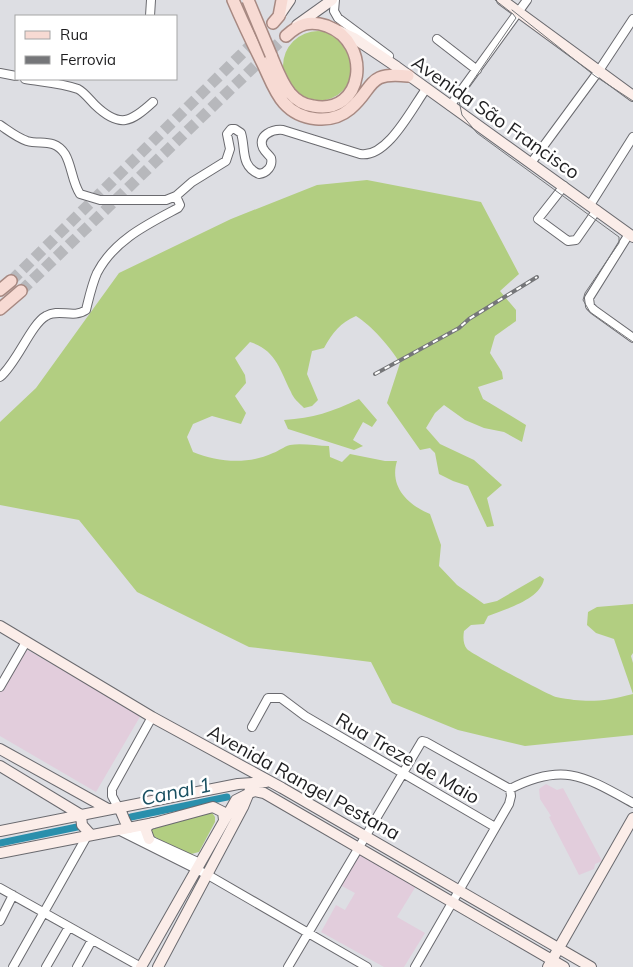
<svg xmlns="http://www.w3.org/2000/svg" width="633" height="967" viewBox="0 0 633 967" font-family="Mulish,sans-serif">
	<rect width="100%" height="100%" fill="#dddee3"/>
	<path fill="#e2cddc" d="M24,648l117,67 -45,77 -96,-56v-48z
		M546,784l11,6 6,-2 39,73 -7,3 -1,5 -15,6 -30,-58 2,-1 -11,-17 -1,-10z
		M360,854l56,32 -19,31 28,16 -21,34h-20l-63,-35 15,-27 9,5 10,-17 -15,-8z"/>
	<path fill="#b2ce81" d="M283 66a35 35 0 1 1 70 0a35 35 0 1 1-70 0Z
		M367,180l114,22 38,72 -19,17 16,19v11l-21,15 -5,17 12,19 1,7 -25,8 5,12 43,26 -4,17 -18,-10 -20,-4 -19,-8 -21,-15 -9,8 -9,15 14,16 34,16 28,25 -15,13 7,28 -7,1 -19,-41 -15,-5 -14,-7 -4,-21 -5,-5 -10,2 -33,-47 13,-40c-10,-16 -28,-37 -44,-47 -16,7 -23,16 -32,32l-12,3 -5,23 11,26 -6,6 -8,2c-5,-5 -11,-10 -13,-16 -11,-22 -15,-42 -41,-50l-15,16 10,17 1,8 -11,13 11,17 -5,11 -29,-8 -19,8 -6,13 6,15c25,10 54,13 80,1 6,-2 10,-6 17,-8 12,-2 27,1 39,1l1,11 12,5 8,-8 35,7h12c-8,26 11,44 33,53l11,31 -2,21 18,19 27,19 13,-3 43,-25 4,3c-4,21 -39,30 -56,37l-4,8 -13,1 -7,6c-1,6 -1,13 3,18 3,4 83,47 89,48 31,6 46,5 77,-3l-19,-55 -18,-6 -9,-8 1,-13 9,-5 36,-3v49l-2,3 2,7v72l-108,11 -67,-16 -66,-27 -21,-41 -122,-15 -112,-55 -58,-72 -79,-15v-83l36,-34 83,-115 112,-54 86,-34z
		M359,399l18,21 -5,7 -9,-5 -10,18 10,6 -9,4 -66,-21 -4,-9c29,-2 48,-8 75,-21z
		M211,811l4,6v5l-16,30 -12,3 -39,-22v-6z"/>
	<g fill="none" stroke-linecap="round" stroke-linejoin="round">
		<path stroke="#298fac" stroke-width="7" d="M131,817l96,-20
			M0,843l77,-16"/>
		<path stroke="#b7b8bc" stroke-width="11" stroke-dasharray="11 5.5" stroke-linecap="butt" d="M11,281l262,-258
			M21,291l265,-255"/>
		<defs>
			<path id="street" d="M335,0l-1,11 4,7 51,38
				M150,16l1,-16
				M437,39l40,31
				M0,73l16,3
				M25,79c18,3 36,4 53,10 6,3 12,11 17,16 25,24 36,17 58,-3
				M450,106l77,-106
				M0,125c9,6 16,12 27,16 14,4 27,-3 38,13 7,12 7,28 15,40l20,6h66l10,-4 16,-14 34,-21 4,-12 -3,-15 4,-5h4l6,4c5,16 -1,33 18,41 8,-1 14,-8 12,-16 -2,-3 -6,-6 -8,-10 -6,-13 10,-19 20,-18l77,24c27,5 52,-46 66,-65
				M531,163l67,-91 35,-53
				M564,186l-26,33 30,22 8,-1 21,-30
				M590,205l43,-68
				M629,234l-40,64 1,8 4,4 39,28
				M0,377c17,-14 31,-53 46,-61 13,-8 27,3 40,-6 3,-12 6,-26 11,-37 17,-33 51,-49 81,-65l2,-3 -4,-9
				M0,687l26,-45
				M252,727l16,-29h13l24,18 190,111
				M118,807l-6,-11v-7l40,-72
				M130,828l24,14 46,21
				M118,830l90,45 159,92
				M0,888l141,79
				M0,921l13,-26
				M13,967l74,-131
				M46,967l23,-40
				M77,967l15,-27
				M288,967l134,-226 4,1 84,47c53,-27 74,-13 123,14
				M415,967l94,-163 2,-8 -1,-7"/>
			<path id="secondary" d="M502,0l131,96
				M279,16l11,-16
				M297,25l35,-25
				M339,31l15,7 43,29 236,170
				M0,626l152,91 130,71 309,179
				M0,749l108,60
				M0,766l81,49 1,10 9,10
				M118,807c6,7 5,15 12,21
				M0,831l238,-47 28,-2
				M149,839l-4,-11 7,-5
				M0,853l154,-30 59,-16 10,5 1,8
				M141,967l95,-167 18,-9 10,2 300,174
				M158,967l85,-160 7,-17
				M548,967l85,-149"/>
			<path id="primary" d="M233,0c9,21 19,42 29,62 7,14 12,30 22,41 16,18 47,22 66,6 25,-21 16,-38 58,-33
				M273,23l6,-7 3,-16
				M271,55c5,12 10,27 19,38 6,7 14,12 23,13 51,10 60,-63 14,-80 -18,-6 -28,-2 -41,10
				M0,290l11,-9
				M0,309l21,-18"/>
		</defs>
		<use href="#street" stroke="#6a6a6f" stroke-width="10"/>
		<use href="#secondary" stroke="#6a6a6f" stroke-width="12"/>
		<use href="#primary" stroke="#a78982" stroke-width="14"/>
		<use href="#street" stroke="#fff" stroke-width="8"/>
		<use href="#secondary" stroke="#fbede9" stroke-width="10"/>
		<use href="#primary" stroke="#f7dad3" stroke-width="11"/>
		<path stroke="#757679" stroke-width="1" d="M495,0l18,14 3,4 -57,83 3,14 15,18 142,104v6l-34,50 -2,7 7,12 43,30
			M512,10l83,66 38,25"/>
		<defs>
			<path id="rail" d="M375,374l84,-46 10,-9 68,-42"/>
		</defs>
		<use href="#rail" stroke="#757679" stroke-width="4"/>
		<use href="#rail" stroke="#fff" stroke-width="2" stroke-dasharray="5.5" stroke-linecap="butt"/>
		<defs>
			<path id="primary-bridge" d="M248,0l23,55"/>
		</defs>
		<use href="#primary-bridge" stroke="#a78982" stroke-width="14" stroke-linecap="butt"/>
		<use href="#primary-bridge" stroke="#f7dad3" stroke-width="11"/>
	</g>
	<g text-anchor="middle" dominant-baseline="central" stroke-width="5" stroke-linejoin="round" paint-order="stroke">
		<g font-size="19" fill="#1e1e20" stroke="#fff">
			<text transform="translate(496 117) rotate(35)">Avenida São Francisco</text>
			<text transform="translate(408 758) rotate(30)">Rua Treze de Maio</text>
			<text transform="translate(304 782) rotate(29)">Avenida Rangel Pestana</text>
		</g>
		<g font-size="20" font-style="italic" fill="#1a5061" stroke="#fff">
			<text transform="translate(176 791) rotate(-12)">Canal 1</text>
		</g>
	</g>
	<rect x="15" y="15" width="162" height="65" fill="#ffffff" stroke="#a5a5a6"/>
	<rect x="25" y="31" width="25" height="8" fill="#f7dad3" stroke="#a5a5a6"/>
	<text x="60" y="40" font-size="15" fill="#1e1e20">Rua</text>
	<rect x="25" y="56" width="25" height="8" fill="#757679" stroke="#a5a5a6"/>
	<text x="60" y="65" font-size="15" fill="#1e1e20">Ferrovia</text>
</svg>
